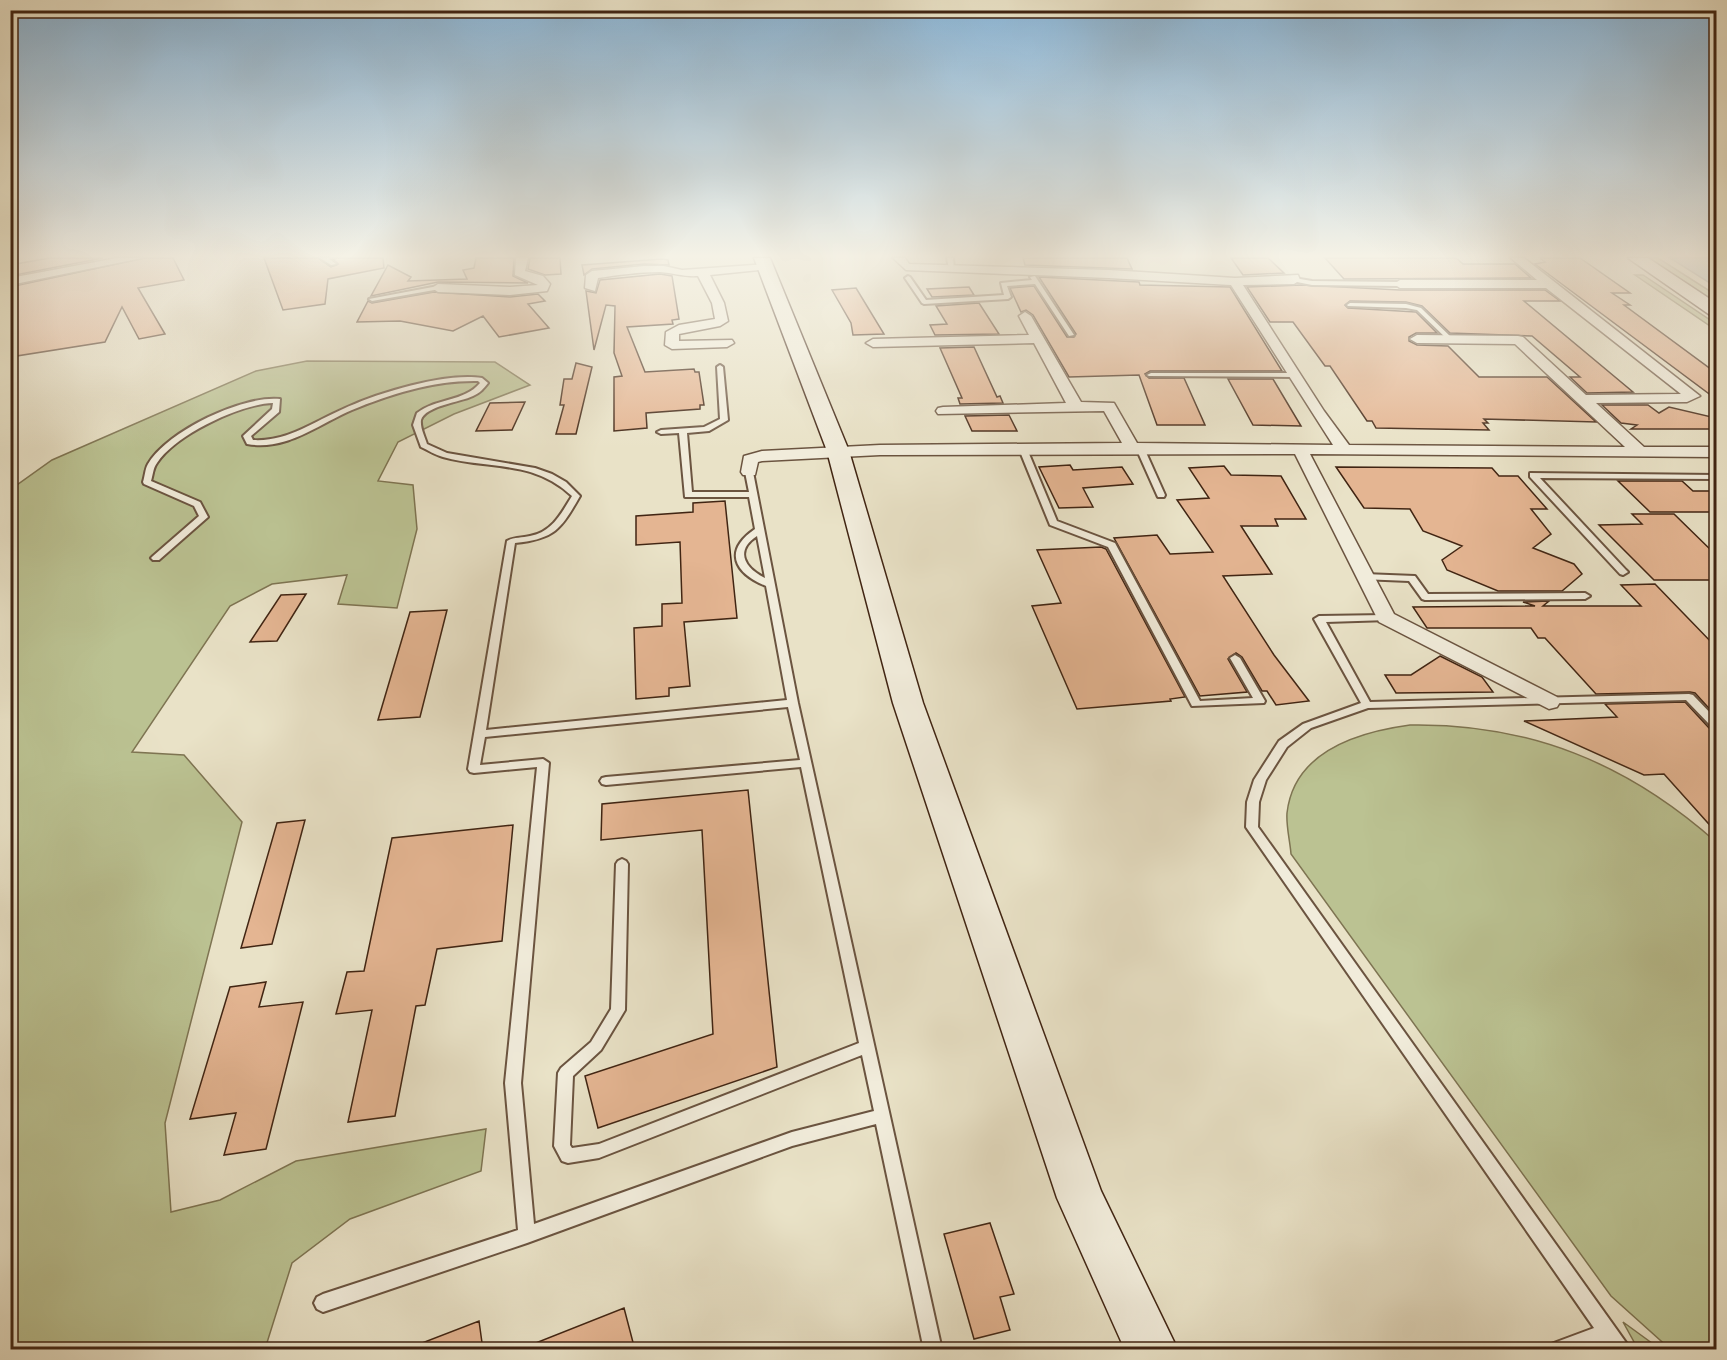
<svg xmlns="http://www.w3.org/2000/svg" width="1727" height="1360" viewBox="0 0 1727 1360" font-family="'IM FELL French Canon',serif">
	<rect width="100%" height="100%" fill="#e9e2c7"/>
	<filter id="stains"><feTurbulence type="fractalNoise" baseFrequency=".00333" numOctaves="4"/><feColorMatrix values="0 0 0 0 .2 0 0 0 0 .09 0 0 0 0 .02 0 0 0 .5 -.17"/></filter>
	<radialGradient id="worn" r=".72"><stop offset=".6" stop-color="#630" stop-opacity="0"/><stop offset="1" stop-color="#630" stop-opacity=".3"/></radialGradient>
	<path fill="#bbc292" stroke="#7e7452" stroke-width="1.5" d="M1645,258h13l58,37v9z
		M1635,275h8l73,49v6z
		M307,361l188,1 35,23 -76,29 -56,28 -20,39 35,4 4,44 -20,79 -59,-4 9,-29 -75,9 -42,22 -98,146 52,3 58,67 -77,301 6,89 49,-12 76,-39 190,-32 -5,42 -131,48 -58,44 -27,86h-254l-1,-859 42,-30 204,-89z
		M1410,725c119,-2 217,38 306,117v507h-46l-59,-53 -320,-442c-1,-13 -5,-28 -4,-41 7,-62 71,-81 123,-88z
		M1623,1322l37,27h-22z"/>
	<path fill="#9ebac1" stroke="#797e7b" stroke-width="1.5" d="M1670,258h46v29z"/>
	<path fill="#e4b592" stroke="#412513" stroke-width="1.5" d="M50,258h53l-93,18v-11z
		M144,258h29l11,22 -46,8 27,46 -26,5 -17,-32 -17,35 -95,15v-70z
		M264,258h54l13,9 7,-3 -6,-6h51l1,10 -56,11 -3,25 -42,6z
		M476,258h38l-1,18 15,7 -90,-1 -67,14 17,-31 23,12 -3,4 59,-2 -4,-9 11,-2z
		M530,258h30l1,16 -16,1 -17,-6z
		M1023,258h104l5,11 -107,-4z
		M1231,258h37l16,15 -41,2z
		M1325,258h131l7,6h52l16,14 -187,1z
		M1540,258h40l50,35h-18l18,12h-6l92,68v26l-181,-135 10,-2z
		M662,259l6,1 1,5 -25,-1 -52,5 -8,6 -2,-10z
		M660,274l12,2 7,43 -7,1 1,4 -46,3 18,45 49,-3 1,3h4l5,33h-4v4l-54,4 1,15 -33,3v-54l8,-1 -8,-23 1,-47 -9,-1 -12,45 -8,-59 10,2 4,-13z
		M1039,277l100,5 1,3 90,2 52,84h-132l-5,3 4,4h35l21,47h-48l-18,-50 -70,2 -36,-62 -7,-5 -5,2 -11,-24 24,-2 33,51h7l2,-3z
		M1302,285l98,5h145l15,11h-36l109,91 -46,1 -17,-16h10l-48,-41 -82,-3 -28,-27 -16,-4 -56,-1 -5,4 3,3 68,4 21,21h-21l-7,4v4l8,4 31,1 31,31h68l49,45 -112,-3 4,4h-5l6,7 -113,-2 -4,-7h-5l-37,-55h-5l-32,-44h-23l-23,-35z
		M969,287l5,8 -42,2 -5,-8z
		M856,288l28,46 -31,1 -2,-12 -19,-33z
		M434,292l76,5 28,-3 7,7 -17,3 21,24 -50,9 -16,-21 -30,15 -53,-10 -43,1 11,-21 4,2z
		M979,303l20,31 -64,1 -5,-10 17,-1 -11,-18z
		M974,347l23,50 3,-1 3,7 -43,1 -2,-6h4l-22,-50z
		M576,363l16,4 -16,67h-20l8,-29h-4l4,-26h8z
		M1228,379h45l28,47 -48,-1z
		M525,402l-13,28 -36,1 14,-28z
		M1602,405h46l11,8 10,-6 47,11v11h-85l6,-4 -16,-2z
		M1009,415l8,16h-45l-7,-15z
		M1070,465l3,5 49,-3 11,17 -50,4 10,19 -34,1 -20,-41z
		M1224,466l7,9 50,1 25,43h-31l3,7h-37l31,48 -49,2 51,79 35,46 -33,4 -9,-14h-5l-20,-34 -6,-4 -8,6 19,33 -47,4 -86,-158 43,-3 13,19 43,-2 -36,-52 32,-2 -20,-30z
		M1336,467l156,1 7,8h19l29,33h-16l20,25 -18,14 41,16 8,10 -20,17h-64l-51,-21 -5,-10 20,-14 -39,-15 -13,-22 -46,-1z
		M1618,481h64l11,10h23v21h-66z
		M725,501l12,117 -53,4 6,64 -21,2v8l-33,3 -2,-71 28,-2v-22l20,-1 -2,-61 -44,3v-29l57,-4v-9z
		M1632,514h42l42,41v25h-62l-55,-55 43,-1z
		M1101,547l5,2 79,148 -15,2 1,2 -94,8 -45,-103 29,-3 -24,-53z
		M1655,584l61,63v69l-21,-23 -5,-1 -94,2 -51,-56h-7l-7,-10h-104l-14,-21 122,-1 -12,-4 26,-1 -6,5h98l-20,-21z
		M306,594l-29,47 -27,1 31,-47z
		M447,610l-27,107 -42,3 32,-108z
		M1440,656l42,21 11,15 -97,1 -11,-18h26z
		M1685,702l25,27 6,1v102l-52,-58 -20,1 -120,-54 93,-4 -12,-13z
		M748,790l29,277 -179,61 -13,-52 128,-42 -11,-204 -101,10 1,-36z
		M305,820l-33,124 -31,4 36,-125z
		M513,825l-11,116 -65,8 -12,56 -9,1 -21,110 -47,6 24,-112 -36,4 11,-42 17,-1 28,-133z
		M266,982l-7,25 44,-5 -37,147 -42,6 12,-42 -46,6 40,-132z
		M990,1223l24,71 -14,3 10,33 -36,9 -30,-105z
		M624,1308l11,42h-112v-2z
		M479,1321l4,29h-74v-2z"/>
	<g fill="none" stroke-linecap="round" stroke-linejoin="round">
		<defs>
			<path id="lane" d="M320,258h8l8,6 -5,1z
				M947,258h6l1,12 -5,-1z
				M908,276l2,1 16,23 78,-5 -3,-12 31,-3 -2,-3 5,-1 39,59 -5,1 -34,-52 -28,2 4,11 -3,2 -84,5 -2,-1 -17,-25z
				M1294,278l18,3 88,1 3,2 -3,2 -88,-1 -20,-4v-2z
				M438,286l2,1v2l-68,12 -3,-2z
				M1350,303l56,1 15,4 32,31 -5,1 -31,-30 -11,-2 -58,-2 -1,-1z
				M720,365l3,2 5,53 -19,11 -22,2 5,59h57l-4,-20 4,-2 4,2 45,231 144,647h-18l-48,-226 -84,22 -265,97 -204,69 -6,-3 -3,-6 3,-6 6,-3 195,-64 -13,-147 32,-316 -63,6 -4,-1 -2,-3 39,-228c6,-4 15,-3 23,-5 22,-4 31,-22 42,-40 -40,-37 -82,-26 -129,-39 -8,-2 -15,-7 -22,-10l-8,-22 4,-12c19,-15 47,-11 63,-30l-2,-2c-42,-1 -88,13 -126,29 -35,15 -65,41 -105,34l-4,-8 29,-27 1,-6c-33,1 -98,32 -116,60 -4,5 -4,12 -6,18l49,21 8,15 -49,43h-6l-2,-2 2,-2 46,-40 -5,-10 -50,-22 -1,-2c2,-6 2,-13 5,-18 19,-33 95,-69 132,-65l-1,13 -28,24 2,4c34,2 60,-18 90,-31 34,-16 103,-37 139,-31l6,5c-5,6 -8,10 -15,13 -12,6 -48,10 -52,24 -1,8 4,17 6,24l20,9 88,15 17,6 14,8 14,14c-19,33 -25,43 -65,47l-29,187 301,-30 -21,-114c-32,-13 -43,-35 -11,-57l-6,-32h-64l-6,-64 -18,1 -4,-2 4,-2 43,-3 16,-8 -3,-52zM757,536l8,42c-20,-10 -31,-27 -8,-42zM788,707l12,53 -194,17 -4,1 -2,3 2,3 4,1 195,-18 58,276 -260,101 -27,4 -2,-3 3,-69 28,-26 24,-40 3,-146 -2,-3 -4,-2 -4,2 -2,3 -5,145 -20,33 -30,26 -3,5 -4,73 8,15 6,2 31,-5 263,-103 12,56 -82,21 -258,92 -13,-141 28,-320 -6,-4 -63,6 5,-28z
				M1151,373h143l4,2 -4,2 -145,-1 -2,-1z
				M1137,446h6l1,2 21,47 -1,2h-6l-1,-2 -21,-47z
				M1020,447h3l4,2 30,72 58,22 85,158 53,-3 -23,-40 5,-3 5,3 25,43 -1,2 -72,3 -84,-159 -58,-22 -31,-76z
				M1530,473l186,2v4l-176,-1 86,92 2,2 -5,3 -3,-1 -90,-97z
				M1364,574l51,2 13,18 157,-1 5,3 -5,3 -160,1 -3,-1 -13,-18 -48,-2 -2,-2z
				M1386,615l3,1 2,2 -2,2 -63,2 44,80 319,-8 4,1 23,24v9l-4,-1 -26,-27 -318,8 -57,20 -24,19 -21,33 -7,22 -1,25 369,517 3,6h-20l-6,-8 -21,8h-35l3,-6 43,-16 -348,-501 1,-25 7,-22 25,-39 24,-17 58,-21 -47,-84 5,-3z"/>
			<path id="street" d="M117,258h25l-132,27v-7z
				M516,258h12l-3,13 18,5 7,8 -3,7 -37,4 -72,-3 -6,-4 6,-4 72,3 28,-2 -23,-10z
				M893,258h12l4,6 200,6 126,8 63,-3 2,5 -6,4 -51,1 81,126 25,34 276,2 -110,-103 -98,-1 -7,-4 7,-4 101,1 5,1 63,58 95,-1 -135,-106h-146l-6,-4 6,-4h137l-26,-22h13l176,138 -13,6 -91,1 48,44h72v10l-406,-3 84,160 163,83 3,5 -3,5 -8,2 -170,-87 -84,-168 -415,1 -118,6 -4,1 -3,13h-12l-2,-3 3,-16 18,-5 118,-6 242,-2 -18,-32 -166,3 -2,-3 2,-3 5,-1 123,-4 -32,-60 -161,4 -7,-4 7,-4 156,-4 -10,-19 6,-4 6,4 50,86 33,1 23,40 196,2 -102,-160 -122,-7 -203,-8z
				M766,264l4,1v4l-60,6 14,28 4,18 -8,5 -41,8v7l53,-1 2,3 -7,4 -55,2 -7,-4 1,-13 13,-7 36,-6 -3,-16 -14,-27c-14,1 -24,-3 -38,-4 -21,0 -42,3 -62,6l-3,13 -10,-3 1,-13 6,-4 52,-5h20l18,4z"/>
			<path id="secondary" d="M754,258h16l79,193 74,252 178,488 77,159h-53l-68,-152 -164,-495 -66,-252z
				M1628,258h20l68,45v13l-6,-1z"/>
		</defs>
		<use href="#lane" stroke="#6b5440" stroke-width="4"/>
		<use href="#street" stroke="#6b5440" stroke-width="3"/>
		<use href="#secondary" stroke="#412513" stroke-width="3"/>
		<use href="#lane" fill="#f1ecdb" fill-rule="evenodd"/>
		<use href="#street" fill="#f1ecdb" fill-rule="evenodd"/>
		<use href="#secondary" fill="#f1ecdb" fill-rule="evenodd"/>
	</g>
	<linearGradient id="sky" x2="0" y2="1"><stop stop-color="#8ab6d8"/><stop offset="0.57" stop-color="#f5f2e6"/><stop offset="1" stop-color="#f5f2e6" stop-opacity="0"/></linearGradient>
	<rect width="1727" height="449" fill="url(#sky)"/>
	<rect width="1727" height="1360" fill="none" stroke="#e9e2c7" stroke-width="36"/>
	<rect x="12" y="12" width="1703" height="1336" fill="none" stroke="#412513" stroke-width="3"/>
	<rect x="18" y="18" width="1691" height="1324" fill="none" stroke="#412513" stroke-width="1.5"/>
	<rect width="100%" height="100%" filter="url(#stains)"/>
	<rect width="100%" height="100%" fill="url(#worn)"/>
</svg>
